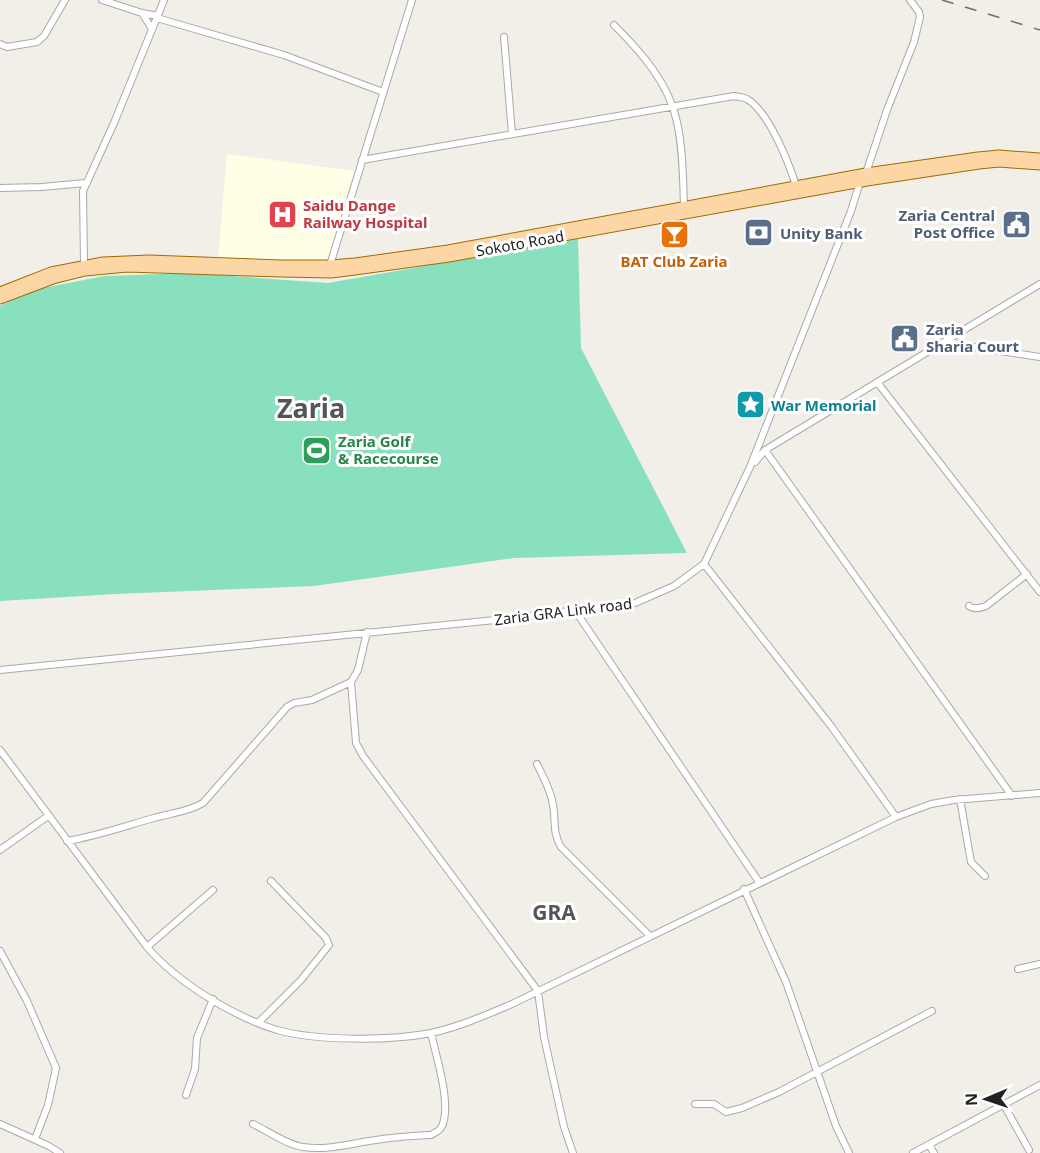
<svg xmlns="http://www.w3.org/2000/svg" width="1040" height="1153" viewBox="0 0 1040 1153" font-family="'Noto Sans',sans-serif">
	<rect width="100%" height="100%" fill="#f2efe9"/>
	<path fill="#ffffe5" d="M227,154l127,17 -24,86 -6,7 -106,-5z"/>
	<path fill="#88e0be" d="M578,239l3,109 106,205 -173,5 -200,28 -198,8 -116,7v-295l33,-16 71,-14 86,-3 138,10z"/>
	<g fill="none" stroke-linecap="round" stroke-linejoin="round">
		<defs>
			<path id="street" d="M102,0l40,13 16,3
				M142,13l10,16
				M157,18l127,37 99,37
				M614,25c27,27 55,58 63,97 6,27 6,57 7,84
				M504,37l8,97
				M0,44l7,3 30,-5 7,-6 21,-36
				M362,160l372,-64c4,1 9,1 13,3 22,13 42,64 49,87
				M866,173l21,-63 27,-68 6,-25 -1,-5 -9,-12
				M0,188l42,-1 43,-4
				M84,264l-1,-73 31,-68 50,-123
				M330,265l82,-265
				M946,341l15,4 79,12
				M877,382l163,210
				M765,450l247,346
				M755,462l10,-12 275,-166
				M704,564l127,162 65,91
				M969,606c5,4 12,2 17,0l41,-32
				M574,609l185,273
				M367,632l-9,38 -7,12 5,61 7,13 175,235 6,46 20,90 9,26
				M0,670l505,-51 130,-16 39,-17 30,-22 46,-97 101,-256 9,-29
				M0,750l147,197c30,35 85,69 130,83 39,11 113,11 154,3 28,-6 55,-18 81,-29l384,-187 35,-13 23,-4 86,-7
				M537,764c6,13 14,26 16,41 3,15 -1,27 8,42l89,89
				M960,799l11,63 14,14
				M67,841c30,-5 58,-15 87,-23 17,-5 34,-6 49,-15l84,-96 7,-4 18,-3 39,-18
				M0,850l48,-34
				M744,889l42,93 50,144 13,27
				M147,947l66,-57
				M0,951l27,50 29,67 -8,37 -13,34
				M1018,969l22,-5
				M259,1022l42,-42 28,-35 -3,-7 -55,-57
				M186,1095l9,-26 2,-31 16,-39
				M695,1104h19l12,8 16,-4 37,-16 153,-81
				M1004,1105l25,45
				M0,1124l49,22 11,7
				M253,1124c15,7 34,21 50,23 24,4 49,-4 73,-7 18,-3 37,-4 55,-5 5,-3 9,-4 11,-9 10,-21 -6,-70 -11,-93
				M929,1145l5,8
				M913,1153l127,-68"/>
			<path id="primary" d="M0,292l51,-20 52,-10 46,-2 132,5h49l25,-2 93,-13 418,-77 112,-16 21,-2 41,3
				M0,299l53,-20 32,-8 42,-4 154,5 50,1 24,-3 94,-13 418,-76 112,-17 20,-2 41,3"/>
		</defs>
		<use href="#street" stroke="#a9a9a9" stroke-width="8"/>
		<use href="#primary" stroke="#a06b00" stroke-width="11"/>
		<use href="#street" stroke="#fff" stroke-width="6"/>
		<use href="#primary" stroke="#fcd6a4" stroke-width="9"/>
		<path stroke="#707070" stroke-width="1.5" stroke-dasharray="12 12" stroke-linecap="butt" d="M942,0l98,30"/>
	</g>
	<defs>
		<symbol id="hospital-square" viewBox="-11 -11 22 22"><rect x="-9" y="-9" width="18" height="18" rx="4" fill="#e0444e" stroke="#fff"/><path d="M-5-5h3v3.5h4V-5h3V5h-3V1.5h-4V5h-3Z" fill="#fff"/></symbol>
		<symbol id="civic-square" viewBox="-11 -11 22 22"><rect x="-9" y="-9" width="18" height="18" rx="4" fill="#5c6f8a" stroke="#fff"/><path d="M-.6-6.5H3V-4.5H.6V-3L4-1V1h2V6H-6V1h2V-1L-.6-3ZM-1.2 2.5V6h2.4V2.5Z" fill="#fff"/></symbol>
		<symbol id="bank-square" viewBox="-11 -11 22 22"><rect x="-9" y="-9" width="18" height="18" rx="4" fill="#5c6f8a" stroke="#fff"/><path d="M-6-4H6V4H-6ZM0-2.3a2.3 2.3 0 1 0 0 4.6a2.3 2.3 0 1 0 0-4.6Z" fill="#fff"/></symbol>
		<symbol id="bar-square" viewBox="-11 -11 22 22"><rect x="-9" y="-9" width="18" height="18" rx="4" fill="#e8710a" stroke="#fff"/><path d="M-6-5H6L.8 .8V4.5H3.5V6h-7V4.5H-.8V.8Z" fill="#fff"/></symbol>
		<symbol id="sight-square" viewBox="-11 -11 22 22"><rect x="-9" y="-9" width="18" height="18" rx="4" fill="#0f9aa8" stroke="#fff"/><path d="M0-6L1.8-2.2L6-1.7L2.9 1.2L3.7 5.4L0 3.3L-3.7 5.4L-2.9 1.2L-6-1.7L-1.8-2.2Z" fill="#fff"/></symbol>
		<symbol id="stadium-square" viewBox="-11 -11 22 22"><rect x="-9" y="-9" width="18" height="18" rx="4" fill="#2e9e5b" stroke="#fff"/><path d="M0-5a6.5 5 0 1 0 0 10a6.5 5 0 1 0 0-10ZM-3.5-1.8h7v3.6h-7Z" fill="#fff"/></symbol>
	</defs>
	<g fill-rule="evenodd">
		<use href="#hospital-square" x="266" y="198" width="33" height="33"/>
		<use href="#civic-square" x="1000" y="208" width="33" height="33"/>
		<use href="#bank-square" x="742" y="216" width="33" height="33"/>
		<use href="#bar-square" x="658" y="218" width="33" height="33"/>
		<use href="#civic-square" x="888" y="322" width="33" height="33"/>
		<use href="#sight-square" x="734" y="388" width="33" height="33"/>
		<use href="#stadium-square" x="300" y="434" width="33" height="33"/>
	</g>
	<g text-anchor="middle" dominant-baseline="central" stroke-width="6" stroke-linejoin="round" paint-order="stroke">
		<g font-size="15" font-weight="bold" fill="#be3a42" stroke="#fff" text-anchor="start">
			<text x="303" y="205">Saidu Dange<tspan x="303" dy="17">Railway Hospital</tspan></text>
		</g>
		<g font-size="15" font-weight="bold" fill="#4e5e75" stroke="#fff" text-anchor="start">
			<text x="995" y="215" text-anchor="end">Zaria Central<tspan x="995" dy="17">Post Office</tspan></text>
			<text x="780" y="233">Unity Bank</text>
			<text x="926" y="329">Zaria<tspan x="926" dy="17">Sharia Court</tspan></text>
		</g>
		<g font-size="15" fill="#222" stroke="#fff">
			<text transform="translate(520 243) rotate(-10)">Sokoto Road</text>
			<text transform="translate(563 611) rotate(-7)">Zaria GRA Link road</text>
		</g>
		<g font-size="15" font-weight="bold" fill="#c56008" stroke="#fff">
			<text x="674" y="261">BAT Club Zaria</text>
		</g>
		<g font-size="15" font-weight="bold" fill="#0d838f" stroke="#fff" text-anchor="start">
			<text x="771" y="405">War Memorial</text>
		</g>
		<g font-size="15" font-weight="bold" fill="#27864d" stroke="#fff" text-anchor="start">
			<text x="338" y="441">Zaria Golf<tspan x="338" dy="17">&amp; Racecourse</tspan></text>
		</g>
		<g font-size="21" font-weight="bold" fill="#555" stroke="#fff">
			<text x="554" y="912">GRA</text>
		</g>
		<g font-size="27" font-weight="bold" fill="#555" stroke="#fff">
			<text x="311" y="407">Zaria</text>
		</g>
	</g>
	<g transform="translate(986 1099) rotate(268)" stroke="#ffffff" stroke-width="4.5" paint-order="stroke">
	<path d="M0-4.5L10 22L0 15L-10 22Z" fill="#222222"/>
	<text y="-9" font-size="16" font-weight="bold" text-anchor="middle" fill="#222222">N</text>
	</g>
</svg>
